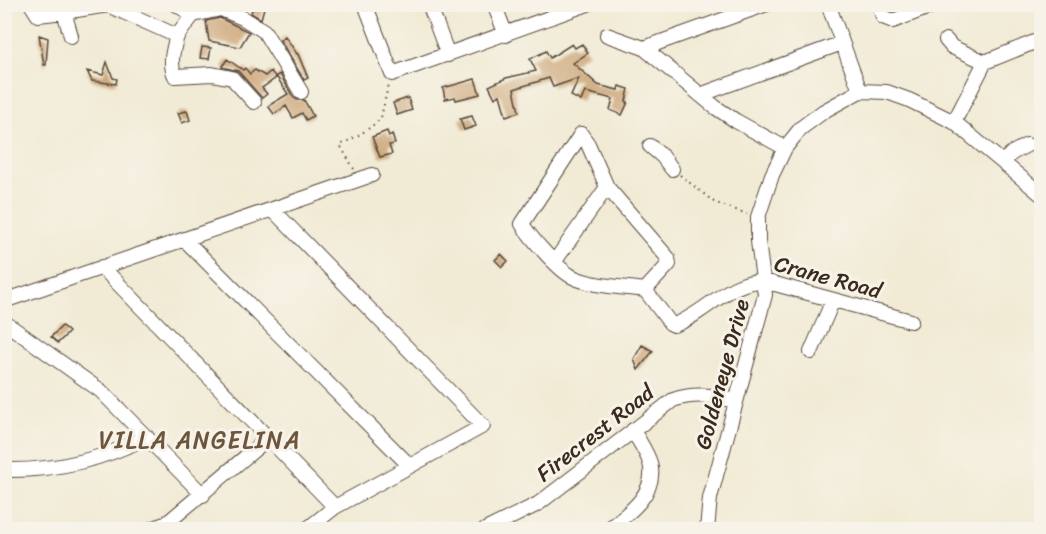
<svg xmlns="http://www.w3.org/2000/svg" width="1046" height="534" viewBox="0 0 1046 534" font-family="Sriracha,sans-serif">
	<rect width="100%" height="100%" fill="#f7f3e8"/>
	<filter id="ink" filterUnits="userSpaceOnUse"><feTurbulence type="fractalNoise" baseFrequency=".0167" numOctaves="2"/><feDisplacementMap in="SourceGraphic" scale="12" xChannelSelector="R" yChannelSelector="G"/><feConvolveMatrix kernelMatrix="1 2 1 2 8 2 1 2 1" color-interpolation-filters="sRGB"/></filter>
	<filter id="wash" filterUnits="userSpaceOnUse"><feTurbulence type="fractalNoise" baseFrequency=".008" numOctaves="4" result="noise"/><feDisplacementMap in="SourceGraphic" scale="24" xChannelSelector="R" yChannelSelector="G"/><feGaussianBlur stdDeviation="1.35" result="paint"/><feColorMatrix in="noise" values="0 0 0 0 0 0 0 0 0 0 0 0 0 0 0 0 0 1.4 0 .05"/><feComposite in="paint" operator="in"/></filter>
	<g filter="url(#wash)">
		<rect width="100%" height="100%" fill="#f1ebd5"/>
		<g id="blocks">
			<path fill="#cea77a" d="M254,4h11l-4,15 -10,-6z
				M220,18l29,14 -9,15 -31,-6 -3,-20z
				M39,35l9,3 -2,27h-2z
				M285,36l12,18h1l10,24 -4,2 -24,-40z
				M572,44l3,4 7,-4 6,9 -15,10 25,22 20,5 1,-4 10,3 -3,12 2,1 -6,13 -12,-5 3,-11 -28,-7 -4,9 -10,-5 8,-18 -26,9 -4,-9 -35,11 5,23 -13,4 -6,-21 -5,3 -6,-12 17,-8 30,-7 -6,-12 16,-8 4,7z
				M202,47l9,1 -2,11 -9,-1z
				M227,59l16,11 2,-2 5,6 5,-4 10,6 6,-5 5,7 -14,10 5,6 -5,4 -24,-27 -16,-4z
				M107,62l6,16 4,1 -1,5 -24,-3 -5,-10 16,4z
				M280,74l13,23 4,3h7l9,16 -7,4 -4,-7 -9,5 -7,-12 -12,8 -6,-8 20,-12 -12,-18z
				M475,79l5,15 -24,6 -1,-3 -10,2 -2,-11z
				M408,98l4,12 -15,5 -4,-12z
				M187,111l3,9 -8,3 -4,-10z
				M472,116l4,10 -12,4 -4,-11z
				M387,131l2,5 3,-2 3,10 -6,1 3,9 -12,3 -8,-20z
				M501,254l7,7 -6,6 -7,-7z
				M62,326l7,6 -11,11 -7,-6z
				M642,345l11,6 -15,19 -4,-11z"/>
		</g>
	</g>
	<g filter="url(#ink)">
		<use href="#blocks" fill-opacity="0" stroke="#564739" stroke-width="1.5"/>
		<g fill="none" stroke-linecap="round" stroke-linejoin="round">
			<defs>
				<path id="minor" d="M31,4l7,11 26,-3
					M176,4l17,11
					M365,4l27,70 196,-70
					M429,4l19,51
					M494,4l12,31
					M828,4l32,87
					M879,4l4,13 10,4 44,-17
					M607,35l37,13 71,59 21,14 49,27
					M71,36l-7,-24 44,-7 69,31 16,-21 28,-6 22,9 21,13 37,61
					M177,36c-4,13 -8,28 -2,40l37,-2 20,4 22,24
					M946,40l6,7 33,15
					M644,48l123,-44
					M700,95l142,-52
					M954,122l31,-60 57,-23
					M650,146l13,11 9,12
					M1003,162l9,-9 15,-8
					M273,210l210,216 -148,81 -29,23
					M185,240l224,225
					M555,261l52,-74
					M102,267l233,240
					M645,290l24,-26 -1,-6 -61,-71 -19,-43 -7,-10 -59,90c9,14 35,44 49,52 18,10 53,11 74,14l25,33 4,2c30,-10 56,-46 90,-44l147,40
					M4,301l368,-126
					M4,322l97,69 102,104
					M811,352l22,-52
					M4,470c50,1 100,-11 143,-33
					M150,530l17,-7 100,-84
					M485,530l53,-26 135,-104c23,-8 40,-4 63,1
					M607,530c21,-16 51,-37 43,-67 -3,-11 -12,-23 -17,-33
					M707,530l3,-32 55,-203 -7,-54v-24l14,-42 13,-27 16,-20 23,-17 36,-20 27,1 22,8 45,22 88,73"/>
			</defs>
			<use href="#minor" stroke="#564739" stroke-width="16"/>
			<path stroke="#564739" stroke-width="2" stroke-dasharray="1.5 4.5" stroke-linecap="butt" d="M354,169l-14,-24c16,-8 29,-15 41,-27l7,-32
				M680,175l34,27 33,12"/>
			<use href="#minor" stroke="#fff" stroke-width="14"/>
		</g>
	</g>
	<g text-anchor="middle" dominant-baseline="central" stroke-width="6" stroke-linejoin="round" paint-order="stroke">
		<g font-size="22" fill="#3b2a1e" stroke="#f7f3e8">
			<text transform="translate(828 277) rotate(15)">Crane Road</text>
			<text transform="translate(722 374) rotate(-75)">Goldeneye Drive</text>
			<text transform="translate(595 433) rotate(-38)">Firecrest Road</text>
		</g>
		<g font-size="24" letter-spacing="1.5" fill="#6e563e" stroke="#f7f3e8">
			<text x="200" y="440">VILLA ANGELINA</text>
		</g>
	</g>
	<rect width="1046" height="534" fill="none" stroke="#f7f3e8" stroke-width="24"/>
</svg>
